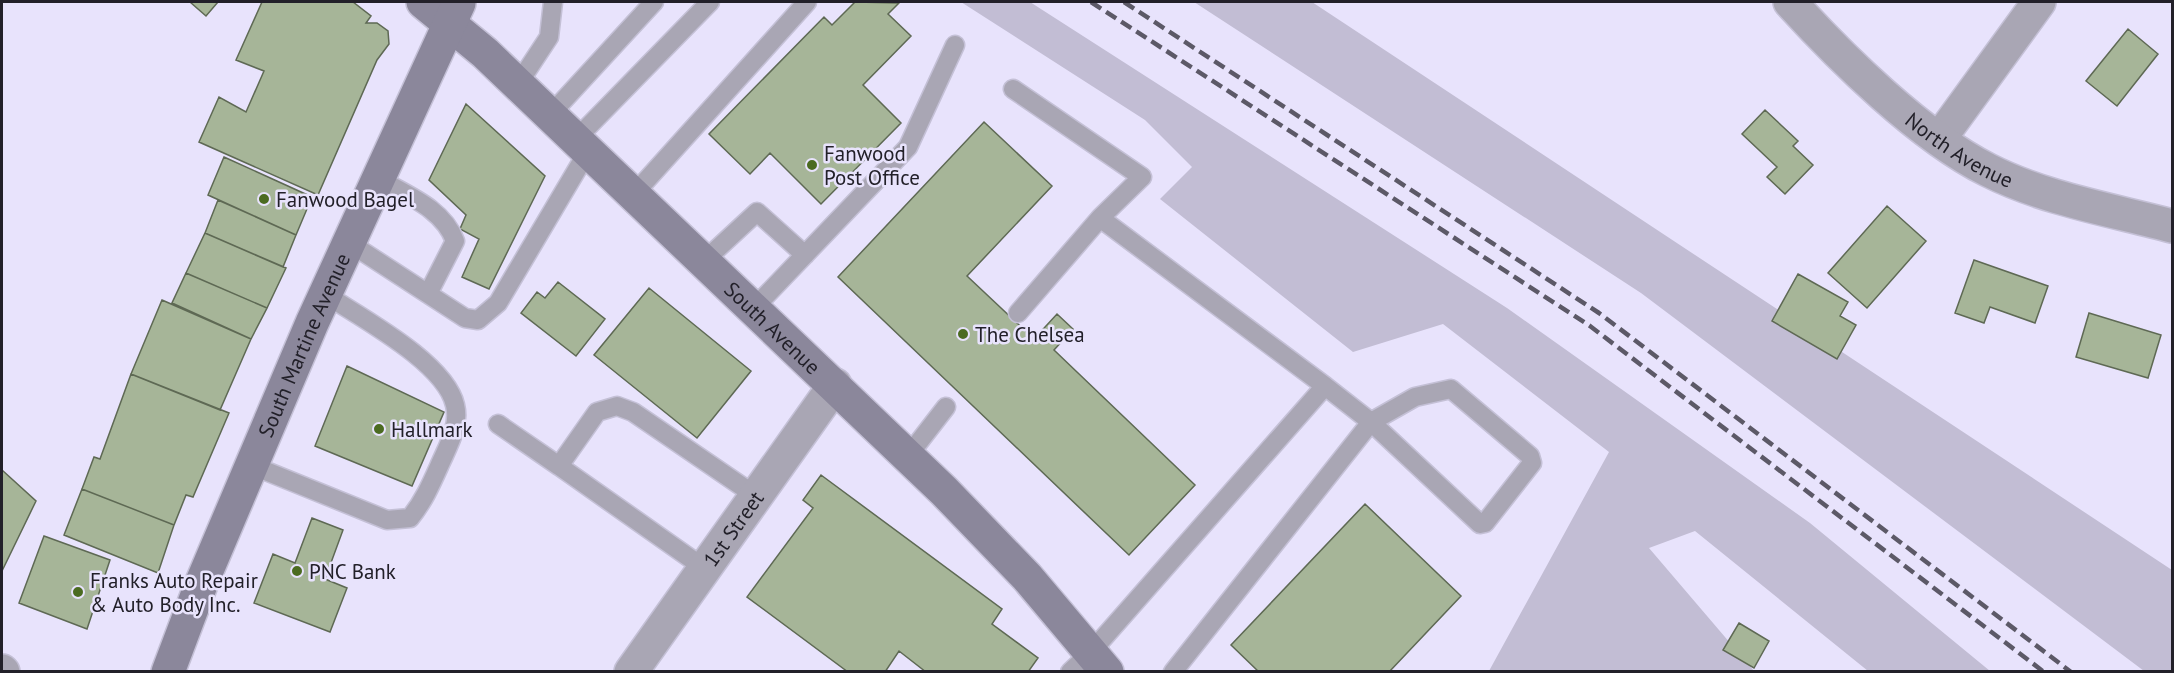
<svg xmlns="http://www.w3.org/2000/svg" width="2174" height="673" viewBox="0 0 2174 673" font-family="'PT Sans',sans-serif">
	<rect width="100%" height="100%" fill="#e8e3fc"/>
	<path fill="#c2bdd4" d="M961,2h69l477,306 303,215 180,148h-122l-173,-140 -46,17 105,123h-265l120,-219 -166,-128 -90,28 -193,-153 32,-32 -47,-47z
		M1194,2h118l860,568v101h-28l-503,-378z"/>
	<path fill="#a6b598" stroke="#5e6954" stroke-width="1.5" d="M190,2h28l-12,14z
		M262,2h91l18,14 -5,7h11l11,8 1,13 -12,16 -59,135 -119,-53 20,-45 27,15 18,-41 -28,-11z
		M855,2l44,1 -11,11 23,22 -48,49 38,38 -80,81 -51,-51 -20,21 -41,-40 115,-117 8,8z
		M2128,29l30,25 -41,52 -31,-25z
		M466,104l79,72 -56,113 -27,-12 17,-38 -19,-10 6,-14 -37,-35z
		M1765,110l33,31 -5,5 20,19 -28,29 -18,-17 10,-10 -35,-33z
		M984,122l68,64 -85,90 67,63 23,-25 16,15 -19,21 141,135 -66,70 -291,-278z
		M224,157l88,40 -16,38 -88,-40z
		M218,200l78,35 -13,32 -78,-34z
		M1887,206l39,35 -59,67 -39,-35z
		M205,233l81,35 -19,40 -81,-35z
		M1974,260l74,26 -13,37 -45,-16 -6,16 -29,-10z
		M186,273l81,35 -16,31 -79,-36z
		M1798,274l50,28 -8,14 16,9 -19,34 -65,-38z
		M558,282l47,37 -29,37 -55,-43 16,-21 8,6z
		M649,288l102,83 -54,67 -103,-83z
		M162,300l89,39 -31,71 -89,-36z
		M2089,313l72,22 -13,43 -72,-21z
		M347,366l97,46 -32,74 -97,-40z
		M131,374l98,39 -36,84 -7,-2 -12,30 -92,-36 12,-32 6,2z
		M2,470l34,31 -34,70z
		M821,475l181,134 -10,15 46,34 -10,14h-102l-27,-21 -14,21h-37l-101,-75 66,-89 -10,-8z
		M82,489l92,36 -16,48 -94,-38z
		M1365,504l96,92 -72,76h-130l-28,-27z
		M312,518l31,12 -18,49 22,9 -17,44 -76,-29 19,-49 22,9z
		M44,536l66,24 -23,69 -68,-26z
		M1739,623l30,18 -15,27 -31,-18z"/>
	<g fill="none" stroke-linecap="round" stroke-linejoin="round">
		<defs>
			<path id="service" d="M518,84l31,-47 4,-35
				M1013,89l129,88 -42,41 225,168 -234,266 -21,20
				M550,115l104,-113
				M576,139l134,-137
				M377,178c29,17 66,30 78,63l-27,53
				M634,194l173,-192
				M348,242l117,76 13,2 20,-17 90,-152
				M704,261l53,-49 48,43
				M754,308l154,-161 47,-102
				M1018,313l82,-95
				M498,424l61,42
				M908,456l38,-49
				M251,465l136,55 23,-2c14,-17 22,-36 31,-56 8,-18 19,-37 14,-57 -10,-43 -94,-87 -130,-111
				M704,568l-145,-102 38,-54 20,-6 16,6 123,84
				M1173,672l198,-250 44,-25 36,-8 79,67 2,7 -47,60 -5,1 -109,-102 -46,-36"/>
			<g id="minor">
				<path d="M1940,138l99,-136"/>
				<path id="s1" d="M631,672l204,-287"/>
			</g>
			<g id="tertiary">
				<path id="s2" d="M1790,2c51,56 130,134 198,168 57,29 124,40 184,56"/>
				<path d="M2,671l1,1"/>
			</g>
			<g id="secondary">
				<path id="s3" d="M423,2l62,51 459,438 83,86 80,95"/>
				<path id="s4" d="M168,672l34,-90 110,-259 147,-320"/>
			</g>
		</defs>
		<use href="#service" stroke="#c4c0d6" stroke-width="21"/>
		<use href="#minor" stroke="#c4c0d6" stroke-width="36"/>
		<use href="#tertiary" stroke="#c4c0d6" stroke-width="36"/>
		<use href="#secondary" stroke="#c4c0d6" stroke-width="36"/>
		<use href="#service" stroke="#a9a6b4" stroke-width="18"/>
		<use href="#minor" stroke="#a9a6b4" stroke-width="33"/>
		<use href="#tertiary" stroke="#a9a6b4" stroke-width="33"/>
		<use href="#secondary" stroke="#8b879b" stroke-width="33"/>
		<path stroke="#5c5967" stroke-width="4.5" stroke-dasharray="12 6" stroke-linecap="butt" d="M1091,2l499,324 454,346
			M1124,2l475,311 472,359"/>
	</g>
	<g fill="#4b6b21" stroke="#e8e3fc" stroke-width="2">
		<circle cx="812" cy="165" r="6"/>
		<circle cx="264" cy="199" r="6"/>
		<circle cx="963" cy="334" r="6"/>
		<circle cx="379" cy="429" r="6"/>
		<circle cx="297" cy="571" r="6"/>
		<circle cx="78" cy="592" r="6"/>
	</g>
	<g text-anchor="middle" dominant-baseline="central" stroke-width="5" stroke-linejoin="round" paint-order="stroke">
		<g font-size="21" fill="#222029" stroke="#e8e3fc">
			<text stroke="none"><textPath href="#s2" startOffset="226">North Avenue</textPath></text>
			<text stroke="none"><textPath href="#s3" startOffset="478">South Avenue</textPath></text>
			<text stroke="none"><textPath href="#s4" startOffset="354">South Martine Avenue</textPath></text>
			<text stroke="none"><textPath href="#s1" startOffset="176">1st Street</textPath></text>
		</g>
		<g font-size="21" fill="#222029" stroke="#e8e3fc" text-anchor="start">
			<text x="824" y="153">Fanwood<tspan x="824" dy="24">Post Office</tspan></text>
			<text x="276" y="199">Fanwood Bagel</text>
			<text x="975" y="334">The Chelsea</text>
			<text x="391" y="429">Hallmark</text>
			<text x="309" y="571">PNC Bank</text>
			<text x="90" y="580">Franks Auto Repair<tspan x="90" dy="24">&amp; Auto Body Inc.</tspan></text>
		</g>
	</g>
	<rect width="2174" height="673" fill="none" stroke="#222029" stroke-width="6"/>
</svg>
